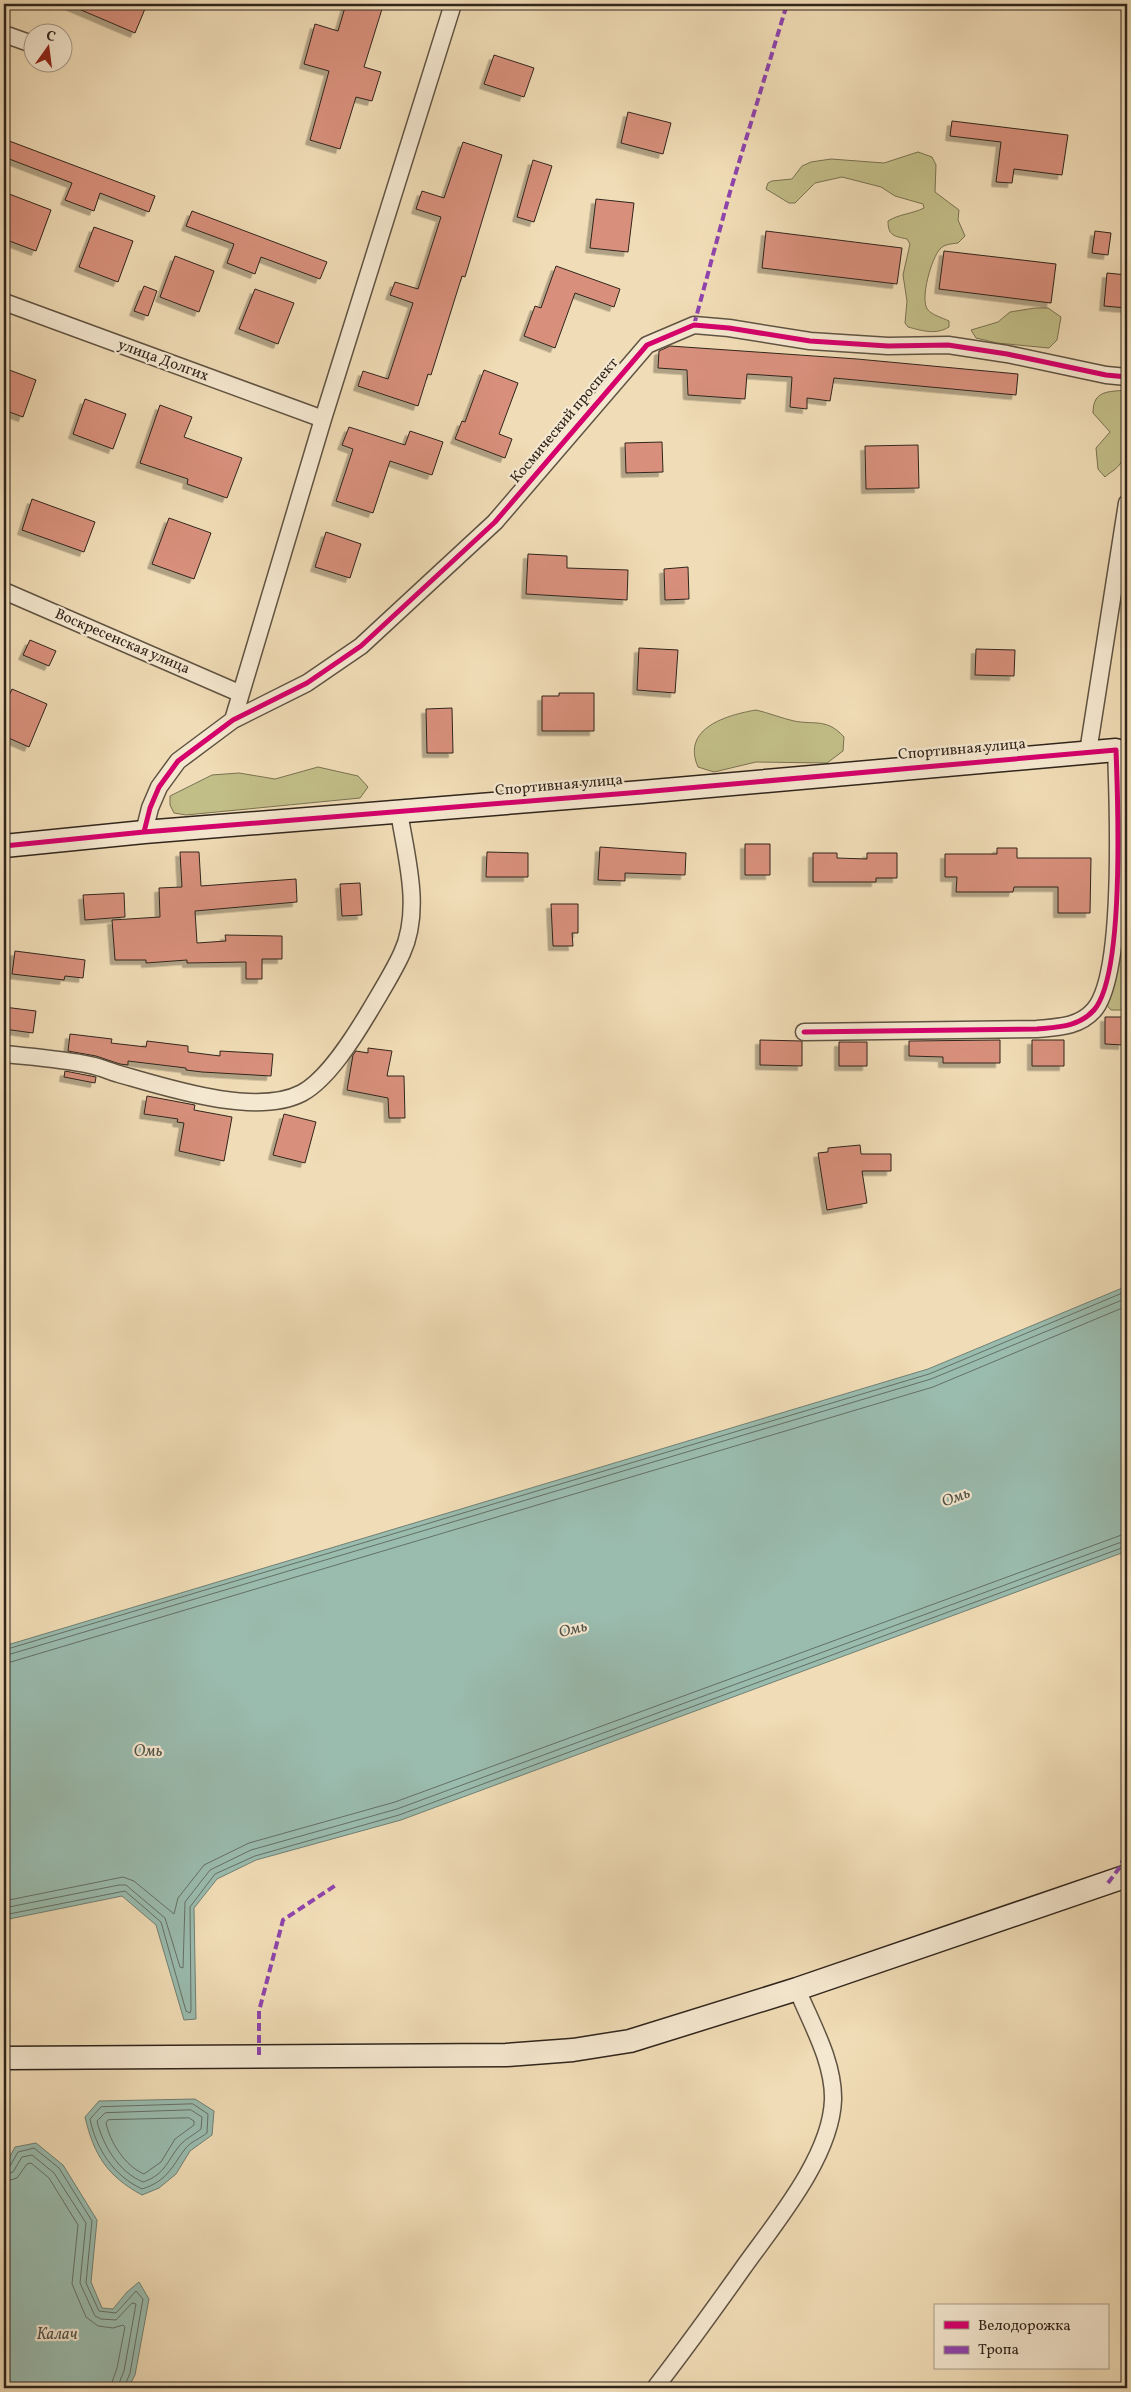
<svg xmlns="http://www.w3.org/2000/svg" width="1131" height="2392" viewBox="0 0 1131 2392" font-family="Vollkorn,serif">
	<defs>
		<filter id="shadow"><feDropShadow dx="-4.5" dy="4.5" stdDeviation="0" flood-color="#0004"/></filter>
	</defs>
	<rect width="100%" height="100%" fill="#f0dcb6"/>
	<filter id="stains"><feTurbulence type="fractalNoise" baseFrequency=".004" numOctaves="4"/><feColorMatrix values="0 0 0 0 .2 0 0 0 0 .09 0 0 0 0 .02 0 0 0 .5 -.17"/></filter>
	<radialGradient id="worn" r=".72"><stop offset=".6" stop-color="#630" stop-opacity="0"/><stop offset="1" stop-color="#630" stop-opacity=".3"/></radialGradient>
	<path fill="#c2be88" stroke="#797252" d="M918,152l14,5 4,8 -1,27 24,18 -1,10 7,16 -7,7c-6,1 -14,1 -18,6 -8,8 -21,51 -12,61 4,5 15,8 21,11v6c-13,8 -26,4 -41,0l-3,-4 2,-22 -4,-26 7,-31 -3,-5c-13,-3 -19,-3 -19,-18 11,-7 24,-7 36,-13l-1,-4 -28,-8 -14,-9 -39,-10 -27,6 -20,20h-6l-23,-14 2,-6 4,-2 20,-2 10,-13 9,-4 20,-3 53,4z
		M1035,308h13l13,9 -4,23 -8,8 -52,-5 -21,-5 -5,-8 27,-8 12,-10z
		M1126,390c4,14 3,63 -6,74 -3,5 -11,9 -15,13l-7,-8 -2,-21 14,-16 -17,-19c0,-23 15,-21 33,-23z
		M756,710c13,3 25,8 38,11 21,4 33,-3 50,16l-1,14 -16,12 -71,-1 -42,10 -16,-5c-17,-39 29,-52 58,-57z
		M1127,760v250h-16l-7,-8 19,-229z
		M318,767l40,9 10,11 -8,11 -174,17 -12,-2 -4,-8v-9l42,-21 27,-2 36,6z"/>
	<path fill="#9abcaf" stroke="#708074" d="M1127,1286v265l-726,269 -145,40 -39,19 -23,29 2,111 -12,1 -28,-95 -34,-29 -118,24v-274l924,-277z
		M195,2099l19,12 -2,24 -22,16 -14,23 -17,14 -17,7c-35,-19 -48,-40 -57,-78l14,-16z
		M36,2143l27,22 34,55 -6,62 11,26 11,1 14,-17 12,-10 10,17 -14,76 -7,13h-124v-221l11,-20z"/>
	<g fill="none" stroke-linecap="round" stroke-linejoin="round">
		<path stroke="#657066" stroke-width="1" d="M4,1650l925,-276 198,-83
			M4,1656l927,-277 196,-81
			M4,1664l929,-277 194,-81
			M4,1901l119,-24 11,4 40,33 4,-16 26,-33 45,-22 146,-41 732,-269
			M4,1908l115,-23h7l39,33 15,49 3,1 2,-66 25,-32 41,-20 146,-41 730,-269
			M4,1915l121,-24 36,31 25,89 4,2 1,-3 -1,-103 25,-33 40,-18 144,-41 728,-269
			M193,2104l15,10 -1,19c-6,5 -17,9 -22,16 -14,19 -18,32 -43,40 -28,-13 -46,-40 -52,-70l11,-12z
			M191,2110l11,7 -1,12c-6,5 -14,9 -19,14 -15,16 -15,31 -39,39 -24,-10 -40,-36 -46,-61l8,-8z
			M189,2118l5,3v4l-19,14 -14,23 -17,12c-19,-8 -34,-32 -38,-51l2,-3z
			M4,2168l6,-2 8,-14 16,-4 25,20 33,53 -6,62 13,28 17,2 20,-22 7,8 -13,74 -6,15
			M4,2175l9,-3 9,-15 10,-2 22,18 32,50 -6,60 15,33 6,3 15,1 16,-17 4,1 -12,67 -7,17
			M4,2182l13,-4 10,-14 4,-1 18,15 29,47 -6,59 14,33 12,9 15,2 10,-3 2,2 -8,41 -7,20"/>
	</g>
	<path fill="#d8907c" stroke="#30251c" filter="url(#shadow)" d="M67,4h80l-12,29z
		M346,4h18l18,5 -18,58 17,5 -9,29 -16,-4 -16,52 -30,-9 19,-69 -25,-7 11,-40 23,7z
		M494,55l40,13 -10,29 -40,-13z
		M628,112l43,11 -8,31 -42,-11z
		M952,121l116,14 -6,40 -48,-6 -2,14 -16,-1 5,-40 -51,-6z
		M4,139l151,57 -6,16 -49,-19 -6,18 -29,-11 7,-17 -68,-26z
		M463,142l39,13 -37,122 -3,-1 -31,99 -3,-1 -10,32 -60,-20 5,-15 25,8 25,-76 -23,-8 5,-13 23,7 23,-72 -25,-8 6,-18 22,7z
		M533,160l19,6 -18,56 -17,-5z
		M4,192l47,18 -15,41 -32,-12z
		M596,199l38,4 -6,49 -38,-4z
		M192,211l135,51 -7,17 -59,-22 -6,17 -28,-11 7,-19 -48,-18z
		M94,227l39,14 -15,41 -39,-15z
		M766,231l136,17 -5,36 -135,-16z
		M1095,231l16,2 -3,22 -16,-2z
		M944,251l112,13 -5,39 -112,-14z
		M175,256l39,15 -15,41 -39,-15z
		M556,266l64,23 -6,18 -39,-14 -20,55 -31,-12 11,-30 6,2z
		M1107,273l20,2v33l-23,-2z
		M144,286l13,5 -9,25 -14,-5z
		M255,289l39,14 -16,41 -39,-15z
		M670,346l187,13 161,15 -2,21 -182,-17 -4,23 -23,-3v11l-17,-2 2,-30 -45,-3 -2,25 -57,-4 -1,-25 -29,-2 1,-17z
		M4,368l32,12 -13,37 -19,-7z
		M484,370l34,13 -19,51 13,5 -7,19 -50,-19 7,-18 3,1z
		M85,399l41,15 -13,35 -40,-15z
		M160,405l32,12 -8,20 58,21 -15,40 -40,-14 1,-5 -48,-16z
		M349,427l56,18 5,-14 33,11 -11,33 -42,-14 -17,52 -37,-12 17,-52 -11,-4z
		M662,442l1,30 -37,1 -1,-30z
		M918,445l1,43 -53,1 -1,-43z
		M32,499l63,23 -11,30 -62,-22z
		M169,518l42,15 -17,46 -42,-15z
		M326,532l35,12 -11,34 -35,-11z
		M528,554l39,2v12l61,2 -1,30 -101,-6z
		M688,567l1,32 -24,1 -1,-31z
		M30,640l26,11 -7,15 -26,-11z
		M639,648l39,2 -3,43 -38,-3z
		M976,649l39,1 -1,26 -39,-1z
		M12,689l35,15 -18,43 -25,-11v-29z
		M559,693h35v38h-52v-35h17z
		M452,708l1,45h-26l-1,-44z
		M745,844h25v31h-25z
		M600,847l86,6 -1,22 -60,-2v8l-27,-1z
		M997,848h20v10h74l-1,55h-32v-26h-44l-1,5h-57l1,-15h-12v-23h52z
		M180,852h19l2,34 95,-7 1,23 -102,9 2,32 29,-2 -1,-6 57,1v23h-20v20h-16v-17l-59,1v-3l-41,3v-3h-31l-3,-40 48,-3 -1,-29 23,-1z
		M487,852l41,1v24h-42z
		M813,853h24v5l30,1v-6h30v25h-21v4h-63z
		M360,883l2,32 -20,1 -2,-32z
		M124,893l1,24 -40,3 -2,-25z
		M551,904h27v29h-6l1,13h-20z
		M15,951l70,9 -2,18 -18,-2 -1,4 -52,-6z
		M4,1007l32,4 -3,22 -29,-4z
		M1105,1017h18v28l-18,-1z
		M70,1034l42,5 -1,4 35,4 1,-6 41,5v6l32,4v-5l53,3 -2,22 -69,-4 -16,-2v-2l-58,-7v4l-8,-1 -24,-8 -28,-5z
		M760,1040l42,1v25l-42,-1z
		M1000,1040v23h-57v-6l-34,-1v-15z
		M1032,1040h32v26h-32z
		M839,1042h28v24h-28z
		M368,1048l24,3 -5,25h17l1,42h-16l-1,-20 -41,-8 6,-35 3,-4 12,2z
		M65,1071l31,6 -1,6 -31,-6z
		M147,1096l48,9 -1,5 38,7 -8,44 -45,-10 5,-28 -7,-1 1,-3 -34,-5z
		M284,1114l32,8 -11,41 -32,-8z
		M860,1145l1,9h30v17h-29l5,32 -40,7 -9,-57 10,-1v-4z"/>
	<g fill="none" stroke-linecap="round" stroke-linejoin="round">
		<defs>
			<path id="street" d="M4,34l28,10
				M4,302l319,117
				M4,591l235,102
				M233,720l90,-301 130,-415
				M1088,752l39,-249
				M144,832l6,-24 9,-21 19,-26 55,-41 74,-37 54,-37 134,-124 152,-177 47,-20 35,3 81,13 78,5 60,-1 59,9 99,21 21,2
				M804,1032l233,-3c21,-2 42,-2 57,-19 31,-36 24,-209 22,-260
				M4,1054c28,3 58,5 86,11 10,2 19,6 29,9 49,14 137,43 183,19 26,-14 52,-56 67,-81 11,-19 24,-39 33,-59 20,-43 4,-97 -3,-141
				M655,2388c30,-39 59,-79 88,-120 32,-45 88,-111 90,-168 1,-38 -22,-77 -36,-111"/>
			<path id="secondary" d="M4,846l140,-14 498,-40 474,-42
				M4,2058l502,-3 67,-5 57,-9 167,-52 330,-113"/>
		</defs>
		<use href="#street" stroke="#605342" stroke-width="19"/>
		<use href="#secondary" stroke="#30251c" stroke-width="25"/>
		<use href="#street" stroke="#f5e8d0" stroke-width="16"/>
		<use href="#secondary" stroke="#f5e8d0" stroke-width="22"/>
		<path stroke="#8e44ad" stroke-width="4" stroke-dasharray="8 4" stroke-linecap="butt" d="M694,325l36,-133 57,-188
			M1108,1883l12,-16 7,-17
			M259,2055v-44l24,-91 53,-35"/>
		<defs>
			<path id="cycleway" d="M144,832l6,-24 9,-21 19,-26 55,-41 74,-37 54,-37 134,-124 152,-177 47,-20 35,3 81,13 78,5 60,-1 59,9 99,21 21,2
				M4,846l140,-14 498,-40 474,-42c2,51 9,224 -22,260 -15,17 -36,17 -57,19l-233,3"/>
		</defs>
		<use href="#cycleway" stroke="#f5e8d0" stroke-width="8"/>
		<use href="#cycleway" stroke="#d6006c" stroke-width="5"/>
	</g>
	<g text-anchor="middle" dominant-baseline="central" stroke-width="4.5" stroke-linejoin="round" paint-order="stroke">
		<g font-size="15" fill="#30251c" stroke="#f5e8d0">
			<text transform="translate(163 361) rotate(20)">улица Долгих</text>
			<text transform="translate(565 421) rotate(-50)">Космический проспект</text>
			<text transform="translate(122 642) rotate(23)">Воскресенская улица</text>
			<text transform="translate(962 750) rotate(-5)">Спортивная улица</text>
			<text transform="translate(559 786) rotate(-5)">Спортивная улица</text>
		</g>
		<g font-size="16" font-style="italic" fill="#505248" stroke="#f5e8d0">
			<text transform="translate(956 1498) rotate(-20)">Омь</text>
			<text transform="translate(573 1630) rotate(-14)">Омь</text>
			<text x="148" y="1752">Омь</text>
			<text x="57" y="2335">Калач</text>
		</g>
	</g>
	<rect width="1131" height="2392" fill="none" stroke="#f0dcb6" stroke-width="20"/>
	<rect x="5" y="5" width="1121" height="2382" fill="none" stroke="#30251c" stroke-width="2.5"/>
	<rect x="10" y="10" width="1111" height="2372" fill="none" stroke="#30251c"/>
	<rect x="934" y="2304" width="175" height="65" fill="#f5e8d0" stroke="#a69a88"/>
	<rect x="944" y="2321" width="25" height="8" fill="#d6006c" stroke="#a69a88"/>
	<text x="978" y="2330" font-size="15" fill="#30251c">Велодорожка</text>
	<rect x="944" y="2346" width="25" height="8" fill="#8e44ad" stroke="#a69a88"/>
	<text x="978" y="2354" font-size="15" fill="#30251c">Тропа</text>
	<g transform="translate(48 48) rotate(14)"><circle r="24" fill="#f5e8d0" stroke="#a69a88"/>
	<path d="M0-4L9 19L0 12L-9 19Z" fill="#8f2418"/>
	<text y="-8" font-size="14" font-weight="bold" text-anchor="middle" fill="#30251c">С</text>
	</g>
	<rect width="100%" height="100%" filter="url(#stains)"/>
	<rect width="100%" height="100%" fill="url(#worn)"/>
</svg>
